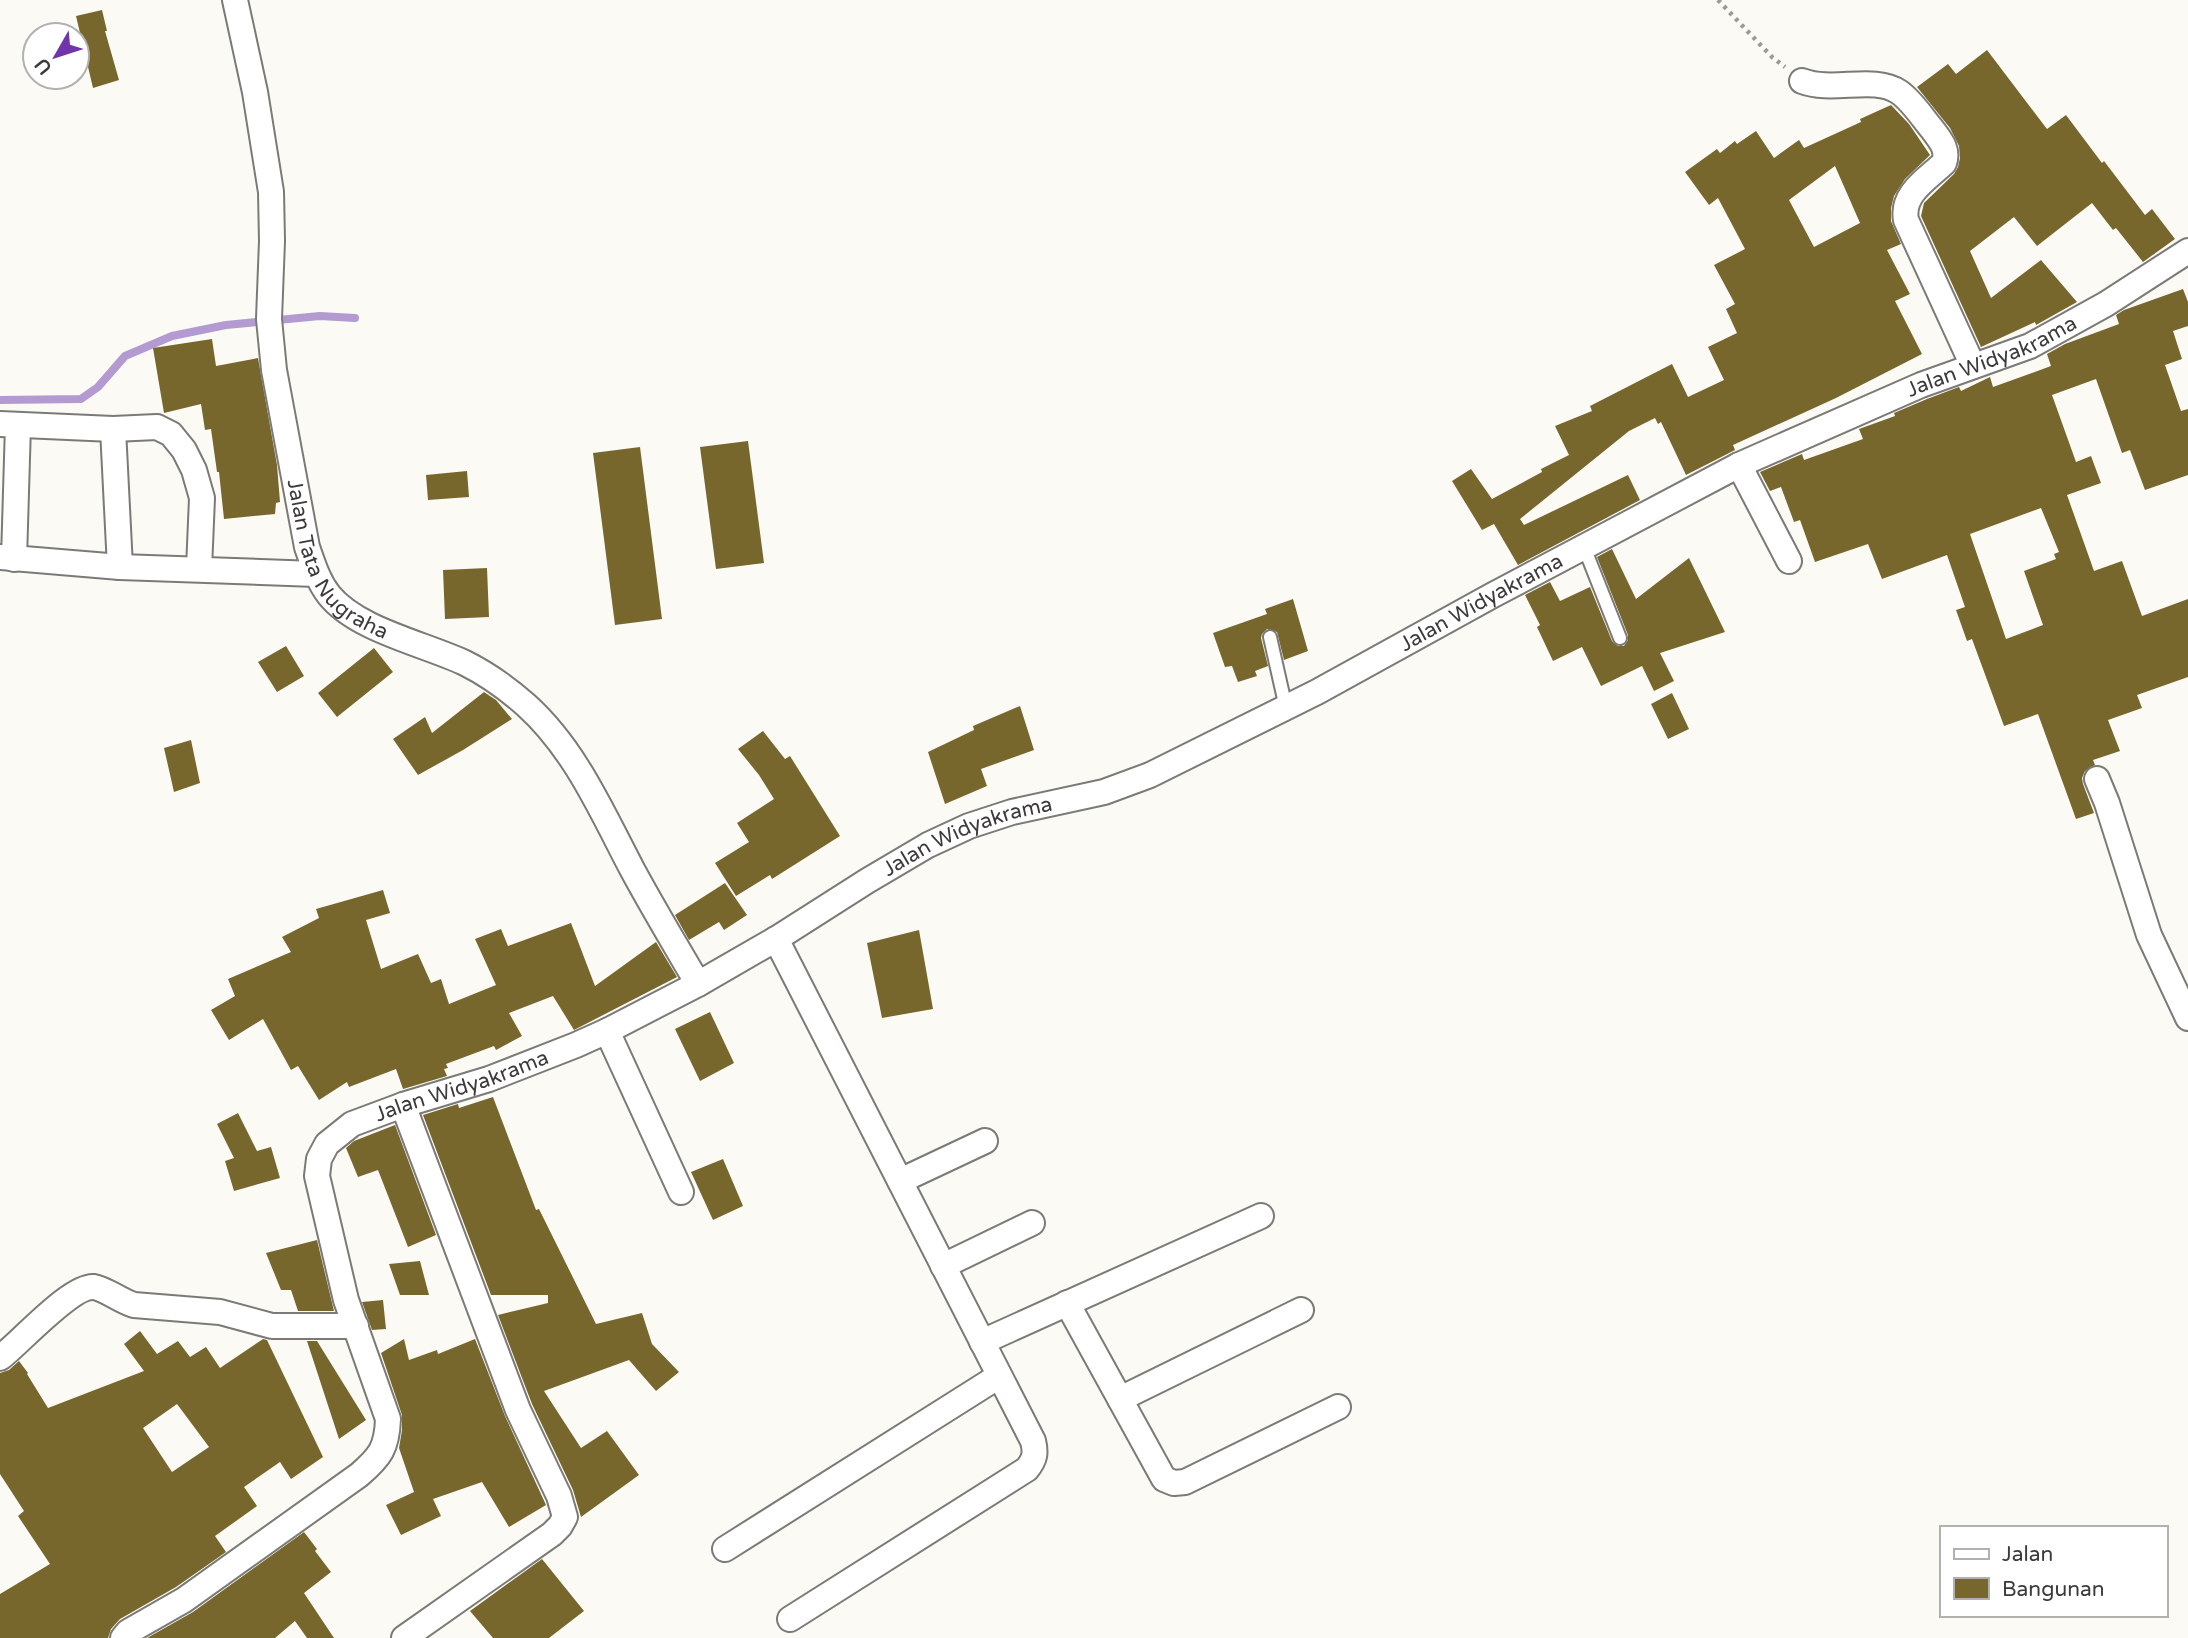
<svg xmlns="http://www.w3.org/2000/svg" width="2188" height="1638" viewBox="0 0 2188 1638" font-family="'Varela Round',sans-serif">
	<rect width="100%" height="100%" fill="#fbfaf5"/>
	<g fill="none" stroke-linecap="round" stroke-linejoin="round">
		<path stroke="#b39bd1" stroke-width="8" d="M0,400l81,-1 17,-12 27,-31 47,-20 54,-11 94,-9 35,2"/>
	</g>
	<path fill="#78672d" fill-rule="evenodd" d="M102,10l5,21h-2l14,49 -26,8 -17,-72z
		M1987,50l60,79 19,-14 36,48 2,-2 41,54 7,-6 23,30 -32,23 -27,-34 -3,2 -21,-27 -55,43 -23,-29 -44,34 21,47 50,-38 36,42 -41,23 -1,-3 -54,25 -60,-131 3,-13 30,-29 4,-7 2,-9 -1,-12 -9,-18 -33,-41 31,-23 8,10z
		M1891,105l18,19 21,31 -25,24 -11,17 -3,12v13l10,23 -14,6 23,44 -15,7 27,53 -86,44 -103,47 2,5 -49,25 -25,-53 -3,2 -3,-6 -26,13 -109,88 4,6 104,-50 12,25 -122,65 -24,-41 -12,6 -30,-49 19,-12 21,30 50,-27 -1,-3 28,-14 -14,-29 37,-15 -2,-5 82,-42 16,33 36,-17 -16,-33 29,-14 -11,-24 9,-5 -21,-39 31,-16 -27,-51 -9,7 -24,-33 32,-23 3,4 15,-12 2,3 19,-13 18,27 25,-18 5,8 57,-26 -1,-3zM1835,166l25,57 -46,24 -25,-47z
		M2183,289l5,13v24l-15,5 9,28 -17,6 16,46 7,-2v66l-43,15 -15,-40 -8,3 -26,-74 -44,16 24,67 15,-6 10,27 -34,12 27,76 28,-10 20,55 46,-17v78l-51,18 5,13 -34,12 12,31 -27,9 2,5 -10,6 -3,7 1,6 11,29 -18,6 -38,-105 -34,12 -32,-87 -5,2 -11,-31 9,-3 -18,-52 -65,24 -14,-35 -53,18 -15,-42 -6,2 -13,-35 -11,4 -10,-19 42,-18 2,6 59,-21 -4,-10 36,-13 -1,-3 33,-14 32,-12 2,4 29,-14 3,10 58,-21 -4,-12 18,-10 54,-20 -3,-9 8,-5zM2041,508l18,44 -5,2 2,5 -32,12 19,54 -37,14 -36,-105z
		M212,339l4,27 42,-8 19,107 3,37 -4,1 -1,11 -51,5 -5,-47h-2l-6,-43 -6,1 -4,-26 -37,9 -11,-65z
		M748,441l16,122 -48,6 -16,-122z
		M640,447l22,172 -47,6 -22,-172z
		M467,471l2,26 -41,3 -2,-25z
		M1612,549l24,50 53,-41 36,74 -65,21 14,28 -20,10 -12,-25 -41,20 -19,-39 -29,14 -16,-34 3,-2 -15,-30 25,-13 10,19 30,-14 22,54 6,5h6l4,-6v-5l-31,-78z
		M487,568l2,49 -44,2 -2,-49z
		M1293,599l15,52 -24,9 -7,-28 -10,-3 -5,5 -1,4 7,28 -13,5 2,5 -19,6 -6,-16 -7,1 -12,-34 54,-19 -2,-5z
		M286,646l18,30 -27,16 -19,-30z
		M374,648l19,24 -56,45 -19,-24z
		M484,692l12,8 16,19 -49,31 -45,25 -25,-36 32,-22 7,16z
		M1672,693l17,36 -21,10 -17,-35z
		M1020,706l14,44 -53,19 6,17 -42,18 -17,-52 46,-22 -1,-4z
		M763,731l22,28 5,-3 50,80 -68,43 -2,-4 -34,21 -21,-33 34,-21 -12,-19 37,-24 -15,-24 -21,-26z
		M191,740l9,43 -26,9 -10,-44z
		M725,883l22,32 -23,15 -5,-8 -30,18 -14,-25z
		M383,890l7,23 -24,7 15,49 37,-15 13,29 10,-4 8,25 47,-19 -21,-46 26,-10 7,17 63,-23 24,63 61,-44 21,35 -103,53 -21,-34 -44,17 13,23 -26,14 -2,-4 -48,18 2,4 -4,1 3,7 -44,13 -7,-20 -47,18 -2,-5 -28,18 -21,-34 -7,4 -28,-51 -34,21 -18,-30 24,-14 -7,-17 63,-27 -9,-15 37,-19 -3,-9z
		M919,930l14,79 -51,9 -15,-75z
		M710,1012l24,51 -34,18 -25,-52z
		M493,1097l43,113 3,-1 57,115 46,-11 10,31 27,28 -23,19 -27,-31 -85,31 37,57 26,-17 32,44 -58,42 -8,-27 -41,-86 -34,-89 50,-12v-8h-57l-68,-180 35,-11 1,4z
		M238,1113l19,38 14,-4 9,31 -46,13 -9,-30 9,-3 -17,-34z
		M395,1125l41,110 -28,12 -30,-77 -20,7 -12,-29 8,-7z
		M723,1159l20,47 -30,14 -22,-48z
		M317,1240l17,71h-36l-7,-21h-10l-15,-37z
		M420,1261l9,34h-29l-11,-31z
		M383,1300l3,29 -14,1 -10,-28z
		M140,1331l17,23 21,-13 12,16 16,-10 14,21 43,-29 4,1 56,117 -32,22 -11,-17 -36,25 13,19 -42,30 11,16 -50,35 -56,32 -9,10 -3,9h-108v-44l50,-30 -32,-48 6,-5 -24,-37v-101l9,-3 10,-9 9,12 -1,1 21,34 96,-37 -20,-27zM177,1404l32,43 -37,25 -29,-44z
		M404,1339l5,21 28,-10 1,4 37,-15 30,77 41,89 -37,22 -27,-45 -49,17 8,17 -40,19 -15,-30 28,-13 -15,-44 3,-18v-15l-21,-62z
		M307,1341h10l49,79 -27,19z
		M304,1532l13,17 -2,2 16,21 -27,21 30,45h-27l-12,-17 -20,17h-128l46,-26z
		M542,1559l42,52 -35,27h-56l-23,-27z"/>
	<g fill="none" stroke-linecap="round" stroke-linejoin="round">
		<defs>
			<path id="lane" d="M1584,547l36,91
				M1270,637l16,71"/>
			<g id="street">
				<path id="s1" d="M235,0l20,92 16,100 1,49 -3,78 5,51 33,177c6,17 11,34 22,48 28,35 96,49 136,68 22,11 43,26 61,42 49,44 76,107 106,164 21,39 44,77 66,115"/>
				<path d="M1802,81c31,12 72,-6 97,11 13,9 23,25 33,37 8,11 17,20 12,34 -17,16 -43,31 -38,57l67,146"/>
				<path d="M0,424l113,5 44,-2 14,7 13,16 10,20 8,28 -3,71"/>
				<path d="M113,429l7,138"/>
				<path d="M1739,465l50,96"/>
				<path d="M0,557l120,10 196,7"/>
				<path d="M14,559l4,-134"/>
				<path d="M2097,779l10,24 42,132 39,83"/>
				<path d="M776,939l257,502c3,12 2,18 -6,28l-237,150"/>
				<path d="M607,1031l74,161"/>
				<path d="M403,1105l115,305 41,86 6,21 -5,9 -8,8 -148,104"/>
				<path d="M900,1181l85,-40"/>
				<path d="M943,1266l89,-43"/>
				<path d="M1067,1303l97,176 10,4 11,-1 153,-75"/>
				<path d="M982,1342l279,-126"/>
				<path d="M0,1358c20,-15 71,-73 94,-71 12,2 26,14 40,18l86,7 52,14h84"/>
				<path d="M1120,1399l181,-89"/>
				<path d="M725,1549l274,-173"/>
				<path id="s2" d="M123,1638l5,-6 56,-32 175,-125c21,-18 28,-27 29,-56l-42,-119 -29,-124 2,-17 8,-15 25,-20 51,-19 86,-26 87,-34 31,-14 91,-47 78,-45 91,-58 61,-36 41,-19 43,-14 92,-20 46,-17 167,-83 176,-97 246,-130 182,-80 109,-39 76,-42 82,-53"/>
			</g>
		</defs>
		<use href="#lane" stroke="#7b7a76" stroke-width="16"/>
		<use href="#street" stroke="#7b7a76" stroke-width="28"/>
		<path stroke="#9b9a97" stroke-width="4.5" stroke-dasharray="3.5 5" stroke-linecap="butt" d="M1718,0l54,57 13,10"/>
		<use href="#lane" stroke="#fff" stroke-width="12"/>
		<use href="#street" stroke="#fff" stroke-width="24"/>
	</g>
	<g text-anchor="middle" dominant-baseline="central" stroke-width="7" stroke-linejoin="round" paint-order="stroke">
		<g font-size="21" fill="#3c3b39" stroke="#fff">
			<text stroke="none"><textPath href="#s2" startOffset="2490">Jalan Widyakrama</textPath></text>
			<text stroke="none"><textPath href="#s1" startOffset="581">Jalan Tata Nugraha</textPath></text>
			<text stroke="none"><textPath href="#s2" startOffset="1923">Jalan Widyakrama</textPath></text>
			<text stroke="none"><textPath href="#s2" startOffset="1356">Jalan Widyakrama</textPath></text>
			<text stroke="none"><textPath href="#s2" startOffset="789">Jalan Widyakrama</textPath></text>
		</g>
	</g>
	<rect x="1940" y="1526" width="228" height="91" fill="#ffffff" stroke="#b1b1b0" stroke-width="2"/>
	<rect x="1954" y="1549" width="35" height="10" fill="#ffffff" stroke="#b1b1b0" stroke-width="2"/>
	<text x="2002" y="1561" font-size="21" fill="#3c3b39">Jalan</text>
	<rect x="1954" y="1578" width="35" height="21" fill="#78672d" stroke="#b1b1b0" stroke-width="2"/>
	<text x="2002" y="1596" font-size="21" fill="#3c3b39">Bangunan</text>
	<g transform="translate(56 56) rotate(231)"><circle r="33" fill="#ffffff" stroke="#b1b1b0" stroke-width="2"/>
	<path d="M0-5L12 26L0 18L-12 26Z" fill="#7134a9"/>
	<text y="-10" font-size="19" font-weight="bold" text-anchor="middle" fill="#3c3b39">U</text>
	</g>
</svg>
